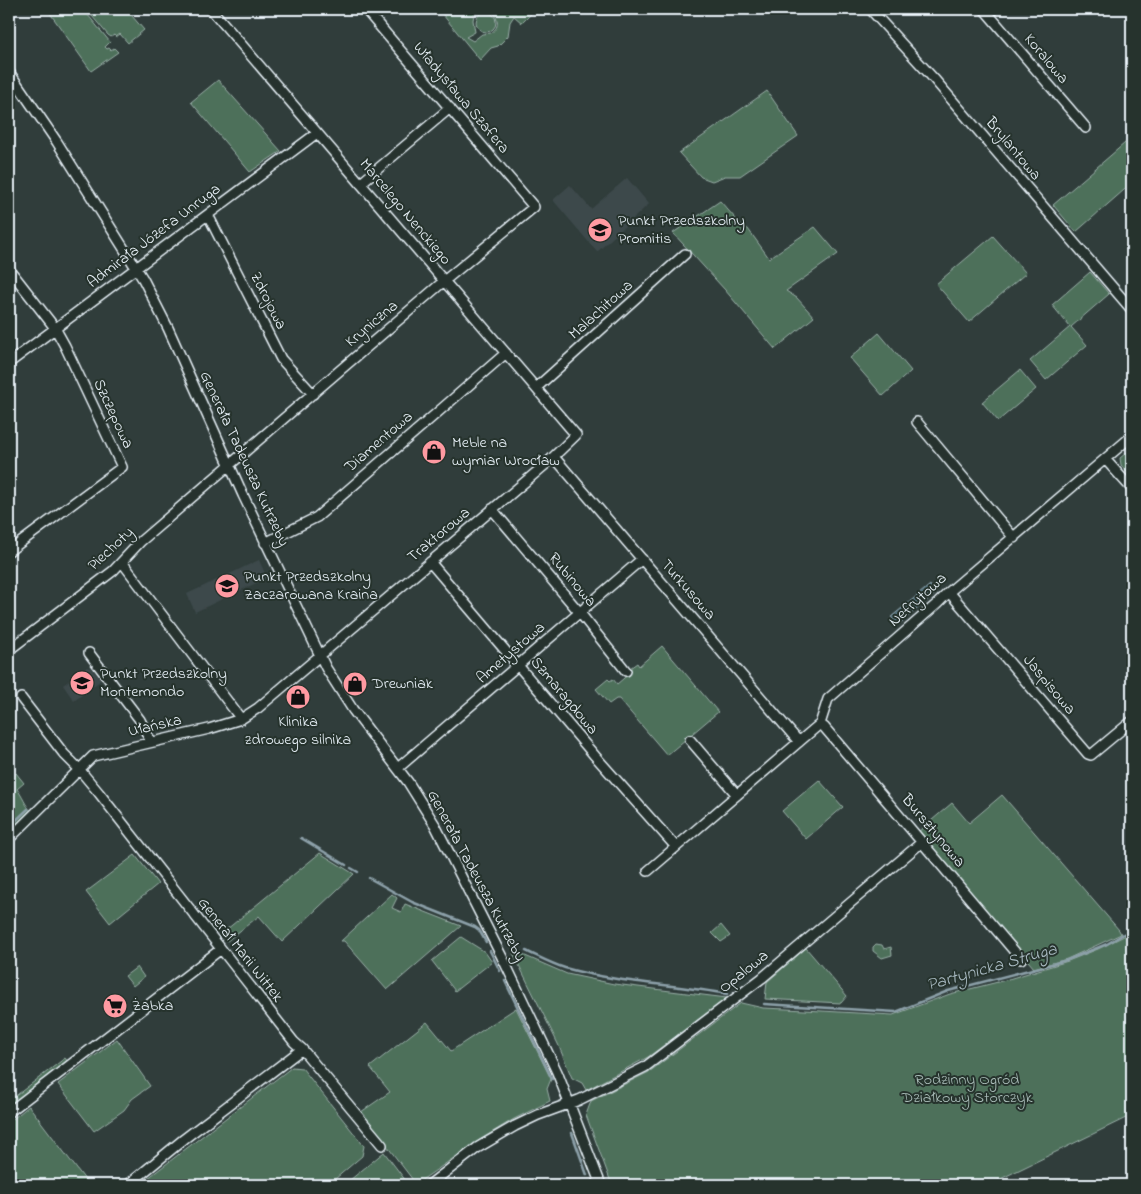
<svg xmlns="http://www.w3.org/2000/svg" width="1141" height="1194" viewBox="0 0 1141 1194" font-family="'Indie Flower',sans-serif">
	<rect width="100%" height="100%" fill="#303d3b"/>
	<filter id="ink" filterUnits="userSpaceOnUse"><feTurbulence type="fractalNoise" baseFrequency=".02" numOctaves="2"/><feDisplacementMap in="SourceGraphic" scale="10" xChannelSelector="R" yChannelSelector="G"/><feConvolveMatrix kernelMatrix="1 2 1 2 8 2 1 2 1" color-interpolation-filters="sRGB"/></filter>
	<g filter="url(#ink)">
		<path fill="#3d494b" d="M627,178l22,26 -52,48 -44,-52 17,-15 21,24z
			M259,560l8,18 -72,34 -8,-18z
			M87,667l4,1 10,12 -27,21 -11,-16z"/>
		<path fill="#4d6f5a" stroke="#9ab0a9" d="M47,9h23l1,1 2,-1h10l27,33 -5,5 2,2 2,-1 2,2 3,-2 4,4 -27,19z
			M86,9h40l18,21 -16,13 -8,-9 -4,3 -2,-2 -3,2 -3,-2z
			M438,9h37l-2,11 2,12 -9,5 7,4 9,-7 9,-1c11,-8 5,-14 2,-24h43l-14,14 -8,-7 -4,6 -2,14 -10,10 -7,2 -11,12z
			M476 22a10 10 0 1 1 20 0a10 10 0 1 1-20 0Z
			M218,80l63,71 -31,21 -59,-70z
			M767,91l31,45 -58,40h-15l-13,5 -11,-4 -22,-24z
			M1132,137v46l-56,49 -23,-27z
			M720,201l23,26 5,2 21,29 46,-31 23,27 -52,37 11,7 17,19 -39,32 -50,-59 -52,-57z
			M993,236l33,37 -57,49 -33,-38z
			M1090,272l19,22 -38,33 16,18 -41,35 -16,-19 40,-34 -18,-22z
			M879,333l32,38 -28,25 -33,-38z
			M1020,370l16,19 -38,32 -16,-19z
			M1132,448v30l-11,-13 -1,-7z
			M662,646l56,66 -51,43 -48,-56h-3l-7,5 -13,-15 12,-10 2,2 3,-2 4,5 13,-11v-5l7,-5 2,3z
			M9,768l5,7 2,-2 8,10 -7,6c6,8 8,16 15,23l-23,22z
			M819,780l24,27 -37,32 -24,-28z
			M1002,795l117,135 2,4 -54,25 -33,9 -116,-136 34,-29 17,20z
			M320,853l34,21 -72,68 -23,-26 -32,25 -6,-7z
			M135,855l23,29 -48,39 -24,-31z
			M392,894l5,4 -5,10 9,4 4,-8 56,22 -74,64 -43,-49h-3z
			M721,925l9,11 -9,6 -9,-9z
			M1132,932v183l-144,70h-376l-26,-70 5,-14 58,-29 92,-69 22,5 23,1 107,6 57,-21 52,-13 66,-20 30,-12z
			M461,937l24,15 7,10 -37,29 -23,-30z
			M876,944l6,1 2,4 7,-2 1,8 -10,3 -9,-7v-4z
			M806,948l41,48 -6,7 -76,-4 2,-17z
			M516,952l51,22 47,10 113,14 -79,59 -62,33 -4,-7 -10,-5 -14,-34 -45,-91z
			M137,967l7,10 -11,9 -8,-10z
			M516,1008l35,71 -4,10 3,12 -36,18 -33,20 -65,45 -55,-72 29,-20 -20,-25 57,-45 24,29z
			M117,1039l33,47 -18,13 -8,11 -30,21 -36,-47z
			M65,1058l3,4 -59,45v-6z
			M292,1067l10,1 62,78 -2,10 -34,29h-189z
			M29,1106l60,79h-80v-63z
			M384,1152l25,33h-65z"/>
		<path fill="#506c76" stroke="#8da1aa" d="M930,585l6,8 -38,32 -7,-8z"/>
		<g fill="none" stroke-linecap="round" stroke-linejoin="round">
			<path stroke="#8da1aa" stroke-width="2.5" d="M9,827l19,-18
				M301,838l45,27
				M351,868l7,4
				M369,878l43,24 63,25 4,3 7,12
				M490,951l10,20
				M526,951c13,6 26,13 39,17 53,15 108,16 162,26
				M505,981l47,98
				M764,1004l132,8 52,-21 119,-31 40,-16 25,-15
				M572,1133l15,42"/>
			<defs>
				<path id="minor" d="M870,9l64,70 198,231
					M984,9l102,119
					M9,72l48,70 86,137 25,49 75,167 83,173 27,42 55,72 27,43 70,138 52,109 44,113
					M361,183l89,-75
					M208,215l73,144 32,35
					M9,269l46,59 10,18 57,121 -113,84
					M9,363l308,-230
					M536,388l149,-134
					M917,422l97,116
					M554,457l245,285
					M1105,459l27,30
					M492,509l88,104 46,58
					M265,543l52,-26 189,-164
					M122,562l119,157
					M430,562l165,194 81,91
					M949,592l139,162 3,1 41,-34
					M9,650l104,-79 28,-30 303,-260 90,-74 -169,-198
					M89,653l51,67 11,22
					M21,698l43,56 15,15 20,24 195,249 8,7 80,96
					M820,724l4,3 197,232
					M690,740l47,55
					M398,768l244,-209
					M9,839l84,-83 116,-27 32,-10 17,-11 288,-244 30,-29 -365,-426
					M648,871l166,-142 6,-5 8,-25 110,-96 11,-11 183,-156
					M9,1112l212,-163
					M128,1185l56,-46 118,-90
					M429,1185l48,-37 38,-22 23,-11 41,-15 66,-33 117,-89 160,-136"/>
			</defs>
			<use href="#minor" stroke="#e8f1f8" stroke-width="12"/>
			<use href="#minor" stroke="#26332d" stroke-width="9"/>
		</g>
	</g>
	<defs>
		<symbol id="school-disc" viewBox="-11 -11 22 22"><circle r="9.5" fill="#ff9aa2" stroke="#26332d"/><path d="M0-5L7-2L0 1L-7-2ZM-4 1L0 2.5L4 1V4Q0 6-4 4Z" fill="#111"/></symbol>
		<symbol id="shop-disc" viewBox="-11 -11 22 22"><circle r="9.5" fill="#ff9aa2" stroke="#26332d"/><path d="M-5-2.5h2.3a2.7 3.5 0 0 1 5.4 0H5L5.5 6h-11ZM-1.5-2.5h3a1.5 2.3 0 0 0-3 0Z" fill="#111"/></symbol>
		<symbol id="supermarket-disc" viewBox="-11 -11 22 22"><circle r="9.5" fill="#ff9aa2" stroke="#26332d"/><path d="M-6-5.5h2.5l.6 2H6L4.5 2H-2.5L-4.4-4H-6ZM-1.5 3.2a1.3 1.3 0 1 0 .1 0ZM3 3.2a1.3 1.3 0 1 0 .1 0Z" fill="#111"/></symbol>
	</defs>
	<g fill-rule="evenodd">
		<use href="#school-disc" x="586" y="216" width="28" height="28"/>
		<use href="#shop-disc" x="420" y="438" width="28" height="28"/>
		<use href="#school-disc" x="213" y="572" width="28" height="28"/>
		<use href="#school-disc" x="68" y="669" width="28" height="28"/>
		<use href="#shop-disc" x="341" y="670" width="28" height="28"/>
		<use href="#shop-disc" x="284" y="683" width="28" height="28"/>
		<use href="#supermarket-disc" x="101" y="992" width="28" height="28"/>
	</g>
	<g text-anchor="middle" dominant-baseline="central" stroke-width="4" stroke-linejoin="round" paint-order="stroke">
		<g font-size="16" fill="#e8f1f8" stroke="#26332d">
			<text transform="translate(1046 59) rotate(50)">Koralowa</text>
			<text transform="translate(461 98) rotate(50)">Władysława Szafera</text>
			<text transform="translate(1013 149) rotate(50)">Brylantowa</text>
			<text transform="translate(405 212) rotate(50)">Marcelego Nenckiego</text>
			<text transform="translate(154 236) rotate(-37)">Admirała Józefa Unruga</text>
			<text transform="translate(268 301) rotate(63)">Zdrojowa</text>
			<text transform="translate(601 310) rotate(-42)">Malachitowa</text>
			<text transform="translate(372 324) rotate(-40)">Kryniczna</text>
			<text transform="translate(113 414) rotate(65)">Szczepowa</text>
			<text transform="translate(379 442) rotate(-41)">Diamentowa</text>
			<text transform="translate(244 459) rotate(65)">Generała Tadeusza Kutrzeby</text>
			<text transform="translate(439 535) rotate(-40)">Traktorowa</text>
			<text transform="translate(111 549) rotate(-43)">Piechoty</text>
			<text transform="translate(572 580) rotate(50)">Rubinowa</text>
			<text transform="translate(688 590) rotate(49)">Turkusowa</text>
			<text transform="translate(918 600) rotate(-42)">Nefrytowa</text>
			<text transform="translate(511 653) rotate(-41)">Ametystowa</text>
			<text transform="translate(1049 685) rotate(50)">Jaspisowa</text>
			<text transform="translate(564 696) rotate(50)">Szmaragdowa</text>
			<text transform="translate(155 726) rotate(-13)">Ułańska</text>
			<text transform="translate(933 831) rotate(50)">Bursztynowa</text>
			<text transform="translate(476 876) rotate(62)">Generała Tadeusza Kutrzeby</text>
			<text transform="translate(240 950) rotate(52)">Generał Marii Wittek</text>
			<text transform="translate(744 972) rotate(-39)">Opalowa</text>
		</g>
		<g font-size="16" fill="#e8f1f8" stroke="#26332d" text-anchor="start">
			<text x="618" y="221">Punkt Przedszkolny<tspan x="618" dy="18">Promitis</tspan></text>
			<text x="452" y="443">Meble na<tspan x="452" dy="18">wymiar Wrocław</tspan></text>
			<text x="244" y="577">Punkt Przedszkolny<tspan x="244" dy="18">Zaczarowana Kraina</tspan></text>
			<text x="100" y="674">Punkt Przedszkolny<tspan x="100" dy="18">Montemondo</tspan></text>
			<text x="372" y="684">Drewniak</text>
			<text x="298" y="722" text-anchor="middle">Klinika<tspan x="298" dy="18">zdrowego silnika</tspan></text>
			<text x="132" y="1006">Żabka</text>
		</g>
		<g font-size="16" fill="#aabdb9" stroke="#26332d">
			<text x="967" y="1080">Rodzinny Ogród<tspan x="967" dy="18">Działkowy Storczyk</tspan></text>
		</g>
		<g font-size="18" font-style="italic" fill="#abbcc4" stroke="#26332d">
			<text transform="translate(992 968) rotate(-16)">Partynicka Struga</text>
		</g>
	</g>
	<rect width="1141" height="1194" fill="none" stroke="#26332d" stroke-width="30"/>
	<rect x="15" y="15" width="1111" height="1164" fill="none" stroke="#e8f1f8" stroke-width="2" filter="url(#ink)"/>
</svg>
